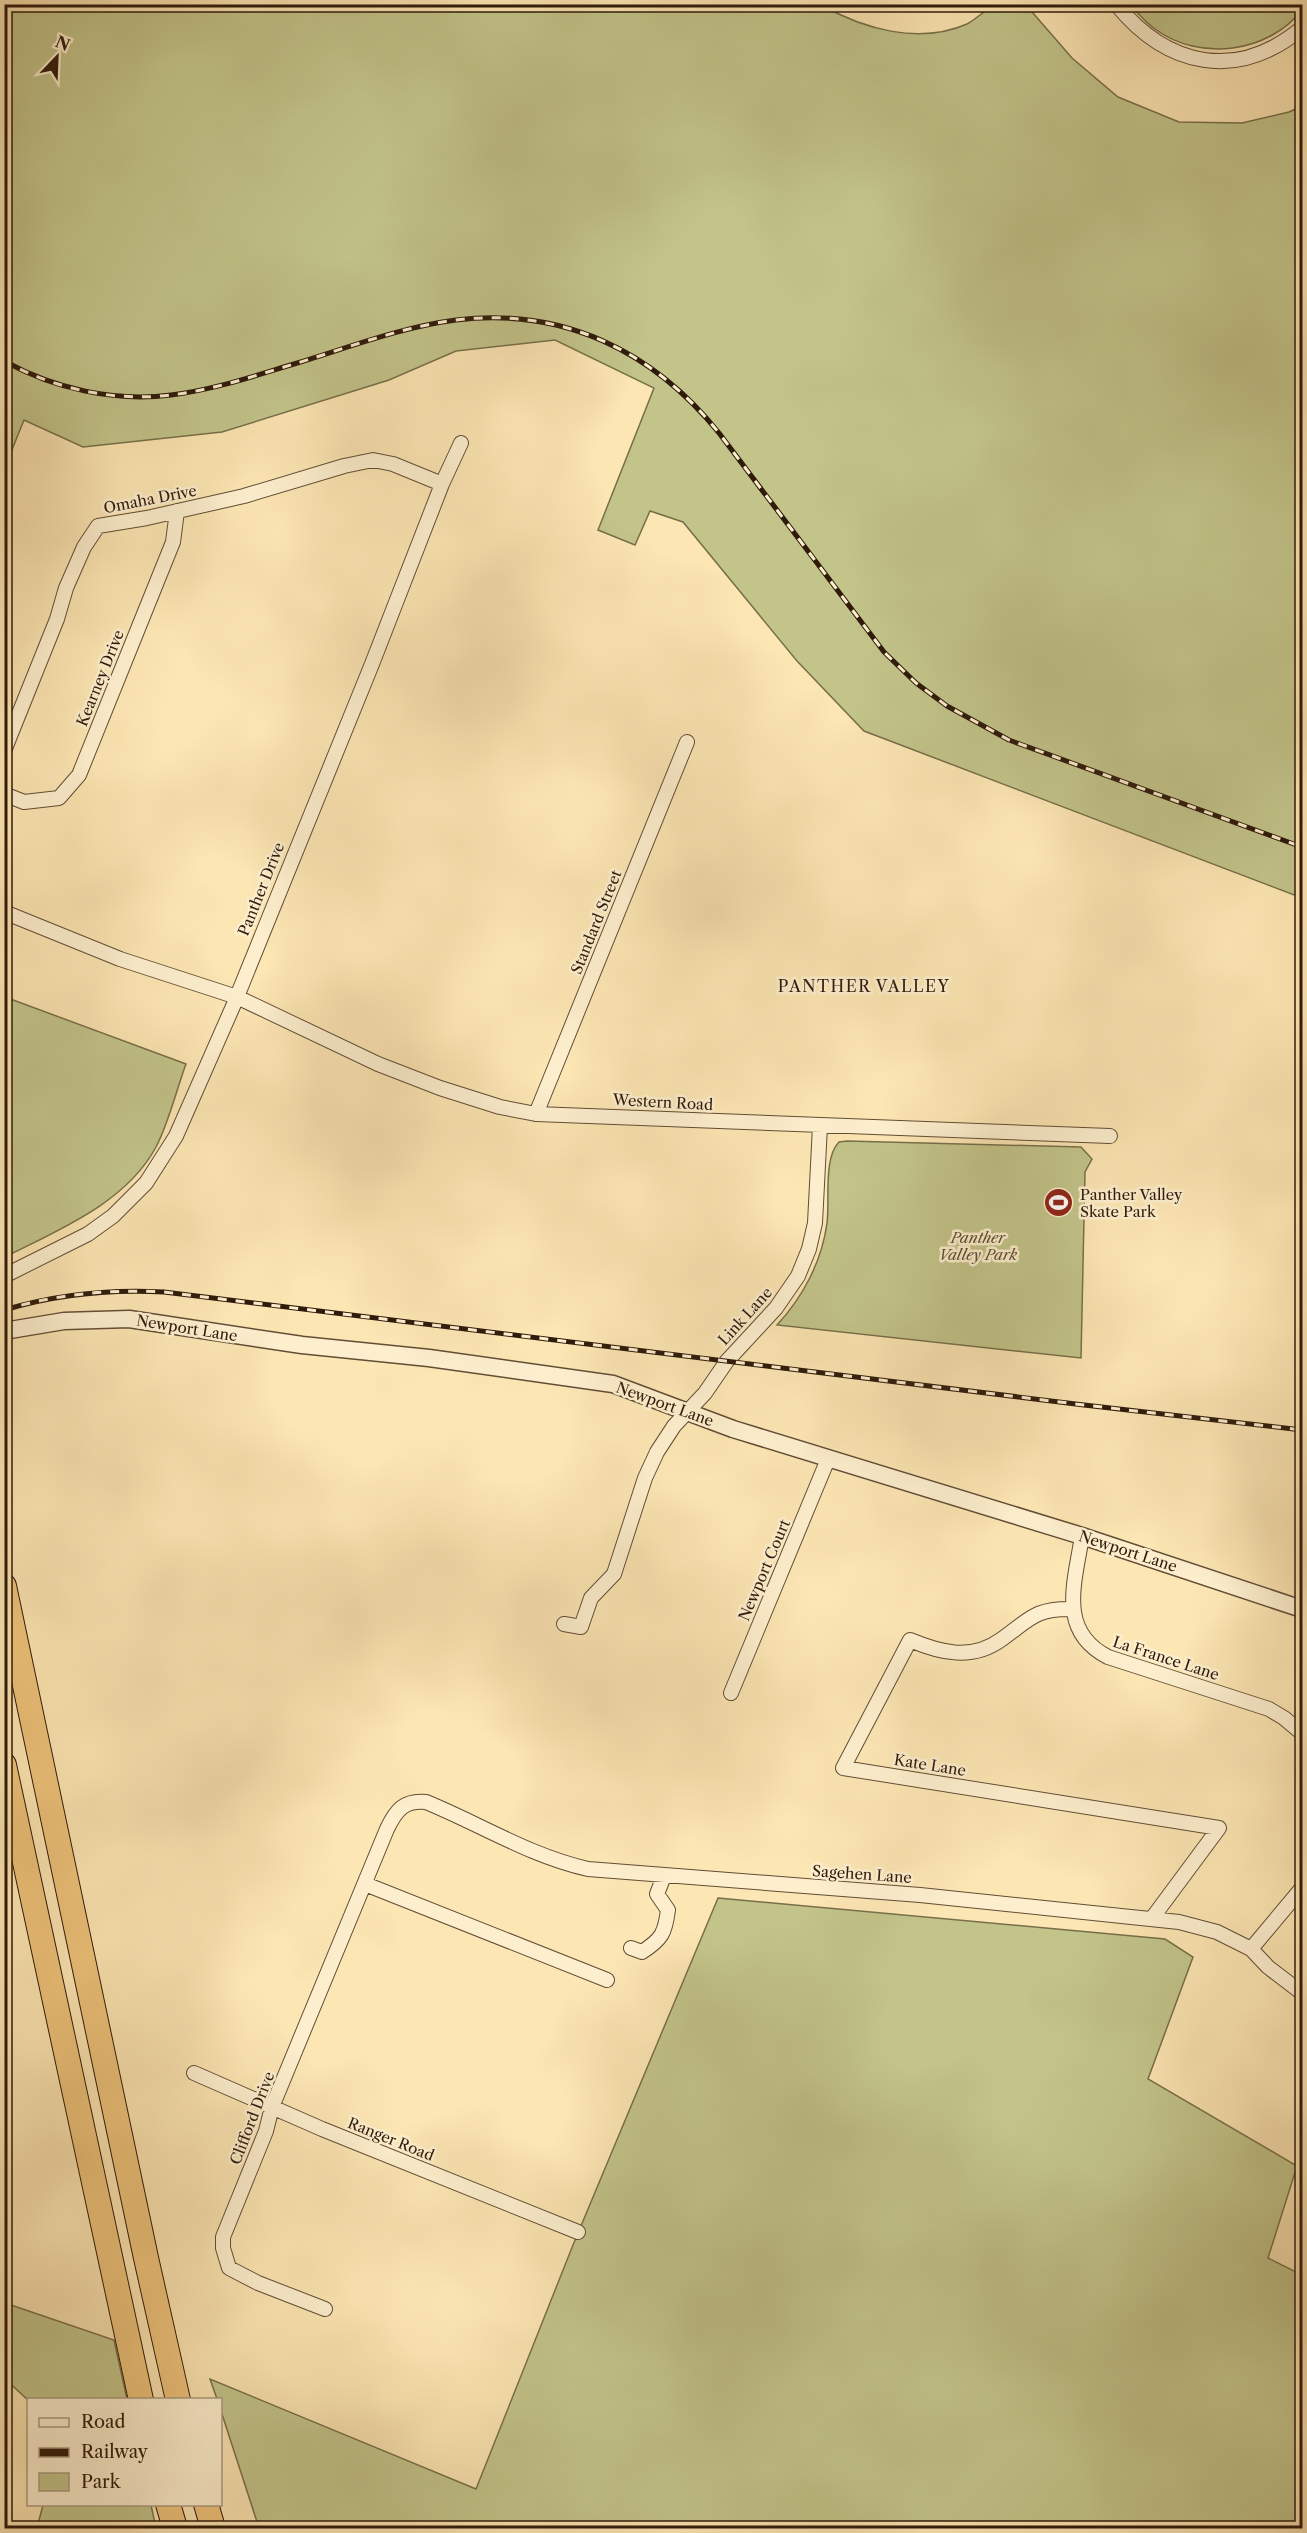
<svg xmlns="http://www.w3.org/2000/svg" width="1307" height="2533" viewBox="0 0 1307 2533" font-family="'Libre Caslon Text',serif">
	<rect width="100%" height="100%" fill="#fce6b3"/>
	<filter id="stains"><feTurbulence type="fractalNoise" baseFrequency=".00333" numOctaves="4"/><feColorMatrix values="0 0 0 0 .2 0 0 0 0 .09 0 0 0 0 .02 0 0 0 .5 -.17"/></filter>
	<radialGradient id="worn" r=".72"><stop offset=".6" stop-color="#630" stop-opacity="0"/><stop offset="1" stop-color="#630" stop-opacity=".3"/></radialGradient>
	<path fill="#c2c48a" stroke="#786f4a" stroke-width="1.5" d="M1134,4h168v6c-34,43 -102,52 -147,19 -9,-6 -16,-15 -24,-23z
		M821,5c43,24 98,40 146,19 10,-5 20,-17 31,-20 9,-1 20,0 28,1l46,53 46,39 61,25 63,1 47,-11 13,-6v792l-438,-167 -67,-70 -114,-139 -33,-11 -15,34 -37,-15 56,-142 -99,-48 -99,11 -67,29 -167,52 -139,15 -59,-27 -19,47v-462z
		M5,997l181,67c-10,27 -17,58 -30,83 -30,56 -98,83 -151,110z
		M847,1141l234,6 11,12 -7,13 -4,186 -304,-33c26,-28 45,-64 50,-102 3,-22 -4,-65 12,-81z
		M718,1898l447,41 28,18 -45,122 149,87 -29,92 34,17v253h-1043l-38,-117 -1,-11 -3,-1 -7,-20 266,110 97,-244z
		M5,2303l109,37 13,59 -99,1 -23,-21z
		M43,2505h108l5,23h-119z"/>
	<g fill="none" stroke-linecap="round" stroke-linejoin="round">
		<defs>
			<path id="minor" d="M1116,4c51,63 121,78 186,24
				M4,751l53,-132 9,-31 18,-41 14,-21 49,-8 97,-22 100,-30 29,-6 20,4 49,20
				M4,794l20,8 35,-4 20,-23 94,-233 4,-31
				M4,912l116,47 117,38 141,67 62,24 60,19 36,7 574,22
				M536,1114l151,-372
				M4,1276l84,-42 25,-18 33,-33 30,-47 58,-132 138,-340 70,-180 19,-41
				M1082,1536c-7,46 -25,95 26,121l161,52 15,9 18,15
				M1073,1609c-38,-1 -43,10 -71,30 -30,22 -61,14 -92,1l-67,128 376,60 -66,89
				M564,1624l17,3 10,-29 23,-24 31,-96 12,-26 17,-26 31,-33 22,-32 49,-53 22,-32 11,-27 6,-26 5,-97
				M731,1693l97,-234
				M365,1884l242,96
				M631,1948l11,4c20,-13 23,-19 26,-42l-11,-16 7,-18
				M1251,1949l51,-61
				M194,2073l128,56 256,103
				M325,2309l-67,-26 -29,-15 -6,-20v-11l43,-106 6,-24 115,-278c9,-19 17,-29 39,-27 54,22 104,54 162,67l332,26 259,27 38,10 34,17 17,18 34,26"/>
			<path id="tertiary" d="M4,1331l60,-10 65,-2 173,26 127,13 184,26 120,45 349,107 220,73"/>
			<path id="motorway" d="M4,1586l142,672 32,142
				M4,1765l137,635
				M168,2504l7,24
				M206,2504l7,24"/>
		</defs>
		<use href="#minor" stroke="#624d35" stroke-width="16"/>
		<use href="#tertiary" stroke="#624d35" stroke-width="19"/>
		<use href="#motorway" stroke="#2f1a0b" stroke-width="26"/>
		<use href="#minor" stroke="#fdefce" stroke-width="14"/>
		<use href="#tertiary" stroke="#fdefce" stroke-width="16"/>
		<use href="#motorway" stroke="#eec37a" stroke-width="24"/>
		<defs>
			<path id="rail" d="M4,361c51,28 110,41 167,34 42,-5 83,-19 123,-31 53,-16 107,-37 162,-44 107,-13 197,31 263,113l165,219 32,31 31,23 62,34 293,107
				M4,1310c53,-16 106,-21 160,-18l920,113 218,25"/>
		</defs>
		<use href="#rail" stroke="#2f1a0b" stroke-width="5"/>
		<use href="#rail" stroke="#fdefce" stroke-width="3" stroke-dasharray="9" stroke-linecap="butt"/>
	</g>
	<defs>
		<symbol id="stadium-disc" viewBox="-11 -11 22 22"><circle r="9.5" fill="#8f2418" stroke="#fdefce"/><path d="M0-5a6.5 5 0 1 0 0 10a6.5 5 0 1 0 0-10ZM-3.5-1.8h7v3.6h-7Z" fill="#fff"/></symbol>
	</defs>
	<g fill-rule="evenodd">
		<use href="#stadium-disc" x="1042" y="1186" width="33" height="33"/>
	</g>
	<g text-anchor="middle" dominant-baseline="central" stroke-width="5" stroke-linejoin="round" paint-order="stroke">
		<g font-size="15" fill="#2f1a0b" stroke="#fdefce">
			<text transform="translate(150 499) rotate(-11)">Omaha Drive</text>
			<text transform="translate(100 678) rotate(-68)">Kearney Drive</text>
			<text transform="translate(261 889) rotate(-68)">Panther Drive</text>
			<text transform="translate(596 922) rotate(-68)">Standard Street</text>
			<text transform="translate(663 1102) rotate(3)">Western Road</text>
			<text transform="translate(745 1316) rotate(-48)">Link Lane</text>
			<text transform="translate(187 1328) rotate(9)">Newport Lane</text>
			<text transform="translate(665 1404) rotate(20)">Newport Lane</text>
			<text transform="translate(1128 1551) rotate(18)">Newport Lane</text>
			<text transform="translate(764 1570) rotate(-67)">Newport Court</text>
			<text transform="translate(1166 1658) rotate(18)">La France Lane</text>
			<text transform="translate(930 1765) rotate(9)">Kate Lane</text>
			<text transform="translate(862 1874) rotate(4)">Sagehen Lane</text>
			<text transform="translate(252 2118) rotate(-69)">Clifford Drive</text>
			<text transform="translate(391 2139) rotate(22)">Ranger Road</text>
		</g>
		<g font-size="15" fill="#2f1a0b" stroke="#fdefce" text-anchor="start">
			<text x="1080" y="1194">Panther Valley<tspan x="1080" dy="17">Skate Park</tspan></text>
		</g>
		<g font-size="15" font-style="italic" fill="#5b4d31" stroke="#fdefce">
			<text x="978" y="1237">Panther<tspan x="978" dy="17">Valley Park</tspan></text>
		</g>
		<g font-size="16" letter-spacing="1.5" fill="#2f1a0b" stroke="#fdefce">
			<text x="864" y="986">PANTHER VALLEY</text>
		</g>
	</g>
	<rect width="1307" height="2533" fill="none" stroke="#fce6b3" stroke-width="24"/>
	<rect x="6" y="6" width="1295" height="2521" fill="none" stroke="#2f1a0b" stroke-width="3"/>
	<rect x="12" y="12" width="1283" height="2509" fill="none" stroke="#2f1a0b" stroke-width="1.5"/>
	<rect x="27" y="2398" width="195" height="108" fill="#fdefce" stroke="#ab9a80" stroke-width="1.5"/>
	<rect x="39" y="2418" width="30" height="9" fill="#fdefce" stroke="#ab9a80" stroke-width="1.5"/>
	<text x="81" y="2428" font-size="18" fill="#2f1a0b">Road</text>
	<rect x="39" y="2448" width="30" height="9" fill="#2f1a0b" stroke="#ab9a80" stroke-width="1.5"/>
	<text x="81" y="2458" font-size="18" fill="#2f1a0b">Railway</text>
	<rect x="39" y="2473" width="30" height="18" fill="#c2c48a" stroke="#ab9a80" stroke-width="1.5"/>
	<text x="81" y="2488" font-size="18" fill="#2f1a0b">Park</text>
	<g transform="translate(57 57) rotate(23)" stroke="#fdefce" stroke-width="4.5" paint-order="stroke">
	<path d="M0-4.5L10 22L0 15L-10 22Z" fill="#2f1a0b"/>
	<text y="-9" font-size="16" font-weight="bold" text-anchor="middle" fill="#2f1a0b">N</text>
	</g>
	<rect width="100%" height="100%" filter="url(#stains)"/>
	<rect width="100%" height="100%" fill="url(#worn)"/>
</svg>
